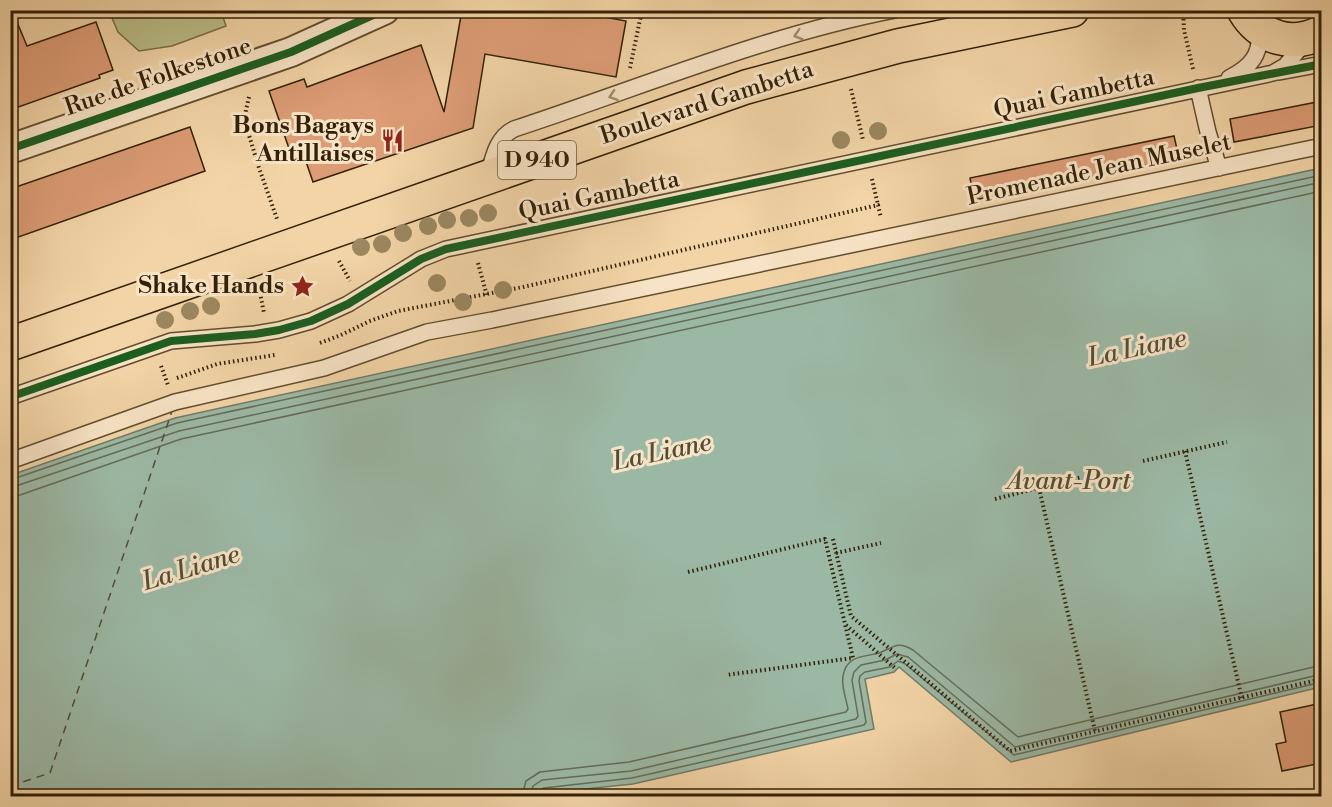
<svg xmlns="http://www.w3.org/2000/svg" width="1332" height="807" viewBox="0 0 1332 807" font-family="'Libre Bodoni',serif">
	<rect width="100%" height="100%" fill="#f2d4a6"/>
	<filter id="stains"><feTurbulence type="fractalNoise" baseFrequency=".00333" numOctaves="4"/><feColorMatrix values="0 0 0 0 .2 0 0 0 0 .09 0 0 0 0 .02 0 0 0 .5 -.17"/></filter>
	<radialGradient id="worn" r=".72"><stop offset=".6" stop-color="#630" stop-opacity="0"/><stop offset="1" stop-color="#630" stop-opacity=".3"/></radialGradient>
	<path fill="#b9bd87" stroke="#766f46" stroke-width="1.5" d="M109,11h112l5,15 -54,20 -33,5 -21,-19z"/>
	<path fill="#9bb8a5" stroke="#717c65" stroke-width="1.5" d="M1321,168v519l-310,75 -112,-95 -5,5 -29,7 9,50 -241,55 -115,12h-507v-321l164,-57z"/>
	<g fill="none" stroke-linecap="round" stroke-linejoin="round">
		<path stroke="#666c56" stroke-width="1.5" d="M10,480l167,-57 1145,-248
			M10,488l169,-57 1143,-249
			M10,497l10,-2 161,-56 1141,-248
			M522,796l4,-15 14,-9 89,-10 217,-50 2,-3c-2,-11 -8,-26 -4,-37 5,-17 21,-15 35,-19 14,-5 18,-13 34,-3l105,87 304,-72
			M531,796l2,-10 9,-6 89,-9 225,-52 2,-3 -6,-36 2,-8 7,-7 24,-5 12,-6 11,3 107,90 307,-73
			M538,796l1,-5 5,-3 88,-10 232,-53 2,-3 -7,-41 1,-5 5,-4 25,-5 8,-6 6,2 110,92 308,-73"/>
		<path stroke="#524e36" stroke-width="1.5" stroke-dasharray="8 6" stroke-linecap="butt" d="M10,786l40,-13 122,-362"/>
	</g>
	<path fill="#dc9c75" stroke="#322106" stroke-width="1.5" d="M10,10h2l15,36 69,-24 17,48 -14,5 1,3 -90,32z
		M462,10l29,6 1,-6h75l59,11 -10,56 -131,-23 -12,74 -160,54 -10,-29 -11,4 -23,-66 35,-12 3,8 114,-42 23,67z
		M1322,101v24l-88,17 -4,-23z
		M190,127l15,44 -195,69v-51z
		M1174,136l5,22 -205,42 -4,-22z
		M1322,703v60l-40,8 -6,-27 10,-2 -6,-30z"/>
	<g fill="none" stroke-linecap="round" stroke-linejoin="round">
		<defs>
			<path id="lane" d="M1279,72l43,-8
				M1229,78c22,-11 33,-24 30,-49
				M1198,88l10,44 11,36
				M488,176c5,-18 8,-38 26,-47 125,-41 252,-94 381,-119
				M10,397l161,-56 84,-7 24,-4 32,-9 37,-17 73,-45 25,-10 827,-176 12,-7 22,-26
				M10,461l165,-59 149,-34 103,-36 65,-12 830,-174"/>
			<path id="street" d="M10,149l281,-97 93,-42"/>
			<path id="primary" d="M1244,10c16,28 49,38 78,22
				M10,344l736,-257 152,-41 174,-36"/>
		</defs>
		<use href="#lane" stroke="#624e2e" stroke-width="18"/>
		<use href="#street" stroke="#624e2e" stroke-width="32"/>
		<use href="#primary" stroke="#322106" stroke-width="36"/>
		<path stroke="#322106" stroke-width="4" stroke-dasharray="1.5 3" stroke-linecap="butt" d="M1183,10l1,20 9,39
			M630,68l12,-58
			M851,89l12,51
			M249,97l-5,22 15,49 18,51
			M872,179l6,26
			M339,261l11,20
			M478,263l9,33
			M259,288l5,25
			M320,343l21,-8 29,-14 28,-10 125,-24 355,-82 3,13
			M161,366l7,19
			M177,378l40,-14 58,-9
			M1185,451l57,248
			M1143,461l84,-19
			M1039,488l56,243
			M995,499l87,-22
			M833,539l18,77 159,135 312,-72
			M836,553l45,-10
			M688,572l137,-33 28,119 -127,17
			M846,625l50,44
			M1303,796l19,-3"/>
		<use href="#lane" stroke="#f7e3c5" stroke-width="15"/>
		<use href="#street" stroke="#f7e3c5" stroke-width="28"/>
		<use href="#primary" stroke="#f2d4a6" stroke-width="33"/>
		<defs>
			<path id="cycleway" d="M10,149l281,-97 93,-42
				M10,397l161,-56 84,-7 24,-4 32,-9 37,-17 73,-45 25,-10 752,-161 124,-24"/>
		</defs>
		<use href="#cycleway" stroke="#f7e3c5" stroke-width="11"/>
		<use href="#cycleway" stroke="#1b5e20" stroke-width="8"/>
	</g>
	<g fill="#9b8760">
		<circle cx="878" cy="131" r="9"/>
		<circle cx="841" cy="140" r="9"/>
		<circle cx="488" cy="213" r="9"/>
		<circle cx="469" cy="218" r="9"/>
		<circle cx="447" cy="220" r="9"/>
		<circle cx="428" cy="226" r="9"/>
		<circle cx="403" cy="233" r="9"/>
		<circle cx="382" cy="244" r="9"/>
		<circle cx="361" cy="247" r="9"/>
		<circle cx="437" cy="283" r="9"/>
		<circle cx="503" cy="290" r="9"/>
		<circle cx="463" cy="302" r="9"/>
		<circle cx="211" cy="306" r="9"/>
		<circle cx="190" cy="311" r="9"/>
		<circle cx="165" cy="320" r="9"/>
	</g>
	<defs><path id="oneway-chevron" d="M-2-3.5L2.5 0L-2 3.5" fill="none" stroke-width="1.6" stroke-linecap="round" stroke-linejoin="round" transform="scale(1.5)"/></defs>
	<g stroke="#9e8c6f">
		<use href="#oneway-chevron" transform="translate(798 35) rotate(163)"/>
		<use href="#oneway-chevron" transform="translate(613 96) rotate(161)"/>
	</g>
	<defs>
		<symbol id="restaurant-bare" viewBox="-9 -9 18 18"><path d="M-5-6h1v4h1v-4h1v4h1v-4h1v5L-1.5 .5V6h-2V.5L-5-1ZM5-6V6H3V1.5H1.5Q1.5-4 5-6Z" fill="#8f2418" stroke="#f7e3c5" stroke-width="2.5" paint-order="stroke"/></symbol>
		<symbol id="sight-bare" viewBox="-9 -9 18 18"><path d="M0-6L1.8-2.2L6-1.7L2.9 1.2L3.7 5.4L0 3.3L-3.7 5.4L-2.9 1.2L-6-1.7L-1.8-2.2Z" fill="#8f2418" stroke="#f7e3c5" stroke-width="2.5" paint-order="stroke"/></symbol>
	</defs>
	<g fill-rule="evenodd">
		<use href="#restaurant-bare" x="376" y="124" width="33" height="33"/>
		<use href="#sight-bare" x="286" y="270" width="33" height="33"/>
	</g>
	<g text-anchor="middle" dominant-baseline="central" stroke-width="6" stroke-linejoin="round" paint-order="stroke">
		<rect fill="#f7e3c5" stroke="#6d5b3f" stroke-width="1.5" x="498" y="141" width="78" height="38" rx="4.5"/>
		<g font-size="22" font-weight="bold" fill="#322106">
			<text x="537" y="160">D 940</text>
		</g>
		<g font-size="24" fill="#322106" stroke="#f7e3c5">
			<text transform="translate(158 77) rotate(-19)">Rue de Folkestone</text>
			<text transform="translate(1074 94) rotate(-12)">Quai Gambetta</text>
			<text transform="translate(707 103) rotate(-18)">Boulevard Gambetta</text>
			<text transform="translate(1099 170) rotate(-12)">Promenade Jean Muselet</text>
			<text transform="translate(599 196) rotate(-12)">Quai Gambetta</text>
		</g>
		<g font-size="24" font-weight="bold" fill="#322106" stroke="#f7e3c5" text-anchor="end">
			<text x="374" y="126">Bons Bagays<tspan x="374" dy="28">Antillaises</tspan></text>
			<text x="284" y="286">Shake Hands</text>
		</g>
		<g font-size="26" font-style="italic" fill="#524e36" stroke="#f7e3c5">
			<text transform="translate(1137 348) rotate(-12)">La Liane</text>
			<text transform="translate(662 452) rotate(-12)">La Liane</text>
			<text x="1069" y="481">Avant-Port</text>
			<text transform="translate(191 568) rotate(-17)">La Liane</text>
		</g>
	</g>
	<rect width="1332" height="807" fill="none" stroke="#f2d4a6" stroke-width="36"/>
	<rect x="12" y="12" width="1308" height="783" fill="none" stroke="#322106" stroke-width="3"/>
	<rect x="18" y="18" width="1296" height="771" fill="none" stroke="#322106" stroke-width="1.5"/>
	<rect width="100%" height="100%" filter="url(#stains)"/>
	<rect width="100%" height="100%" fill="url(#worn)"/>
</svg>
